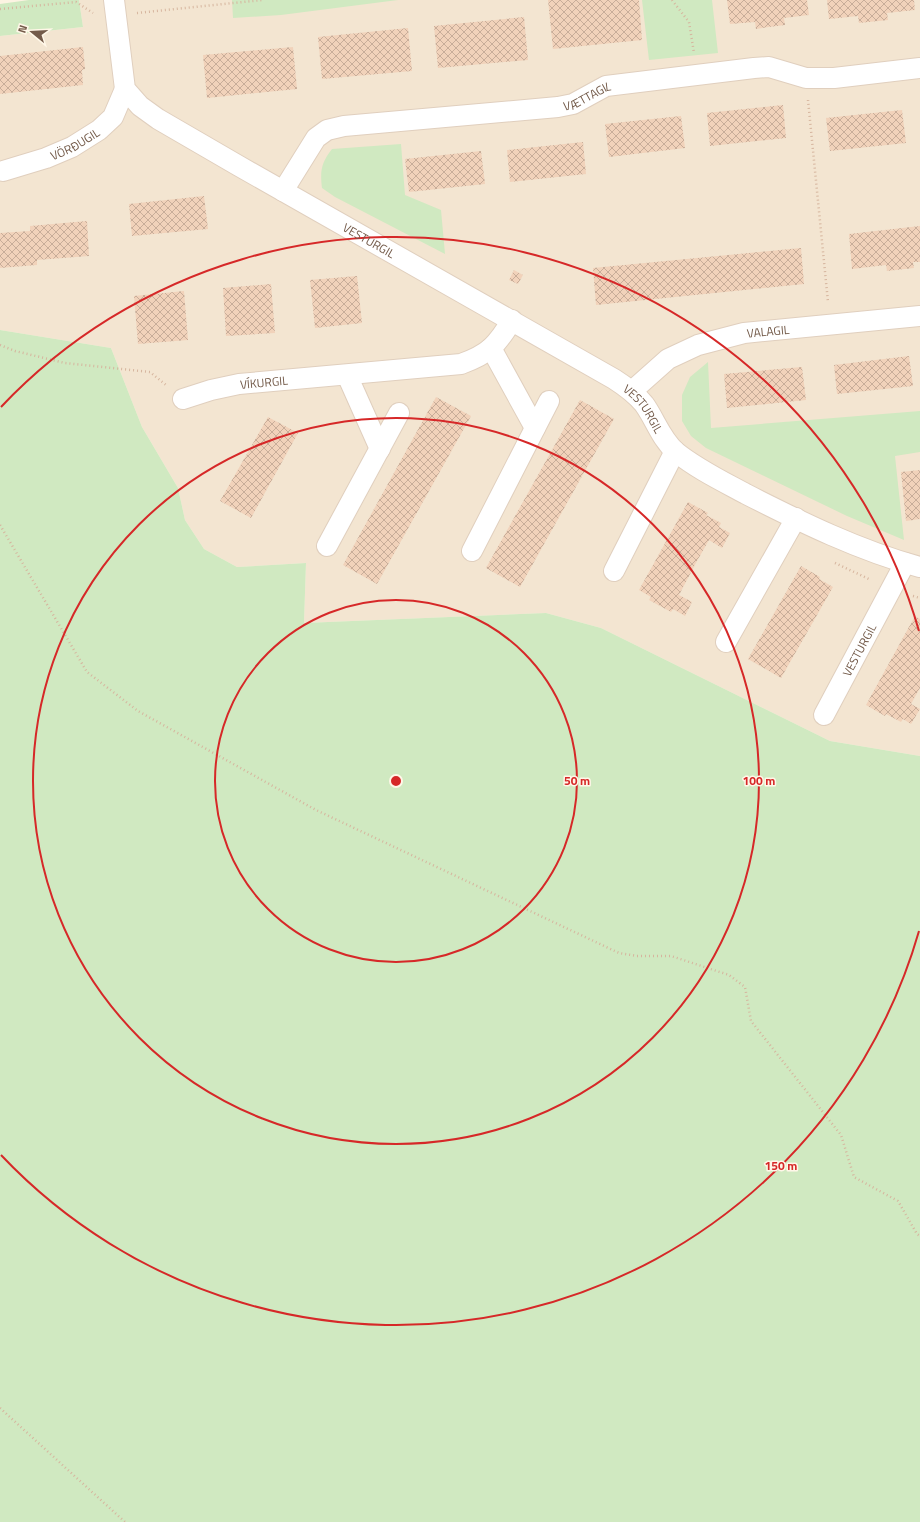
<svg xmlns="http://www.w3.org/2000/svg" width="920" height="1522" viewBox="0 0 920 1522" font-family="'Titillium Web',sans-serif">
	<defs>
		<pattern id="building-cross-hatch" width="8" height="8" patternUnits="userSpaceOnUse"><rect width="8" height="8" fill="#f1d2ba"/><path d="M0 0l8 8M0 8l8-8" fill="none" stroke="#c8ad99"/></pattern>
	</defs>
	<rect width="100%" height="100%" fill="#fcf3e2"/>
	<path fill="#f3e5d1" d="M79,0h841v756l-90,-15 -229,-113 -55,-15 -242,10 2,-60 -69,4 -33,-18 -19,-29 -7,-32 -36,-61 -31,-79 -111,-18v-294l83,-9z"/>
	<path fill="#d0e9c1" d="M29,0h50l4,27 -83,9v-32z
		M232,0h166l-117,15 -48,3z
		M642,0h70l6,53 -69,7z
		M401,144l4,51 36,15 4,44 -110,-57 -13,-9c-2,-17 -1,-25 10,-39z
		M0,330l111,18 31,79 36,61 7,32 19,29 33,18 69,-4 -2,60 242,-10 55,15 229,113 90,15v766h-920z
		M708,362l3,66 209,-17v41l-25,4 9,84 -57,-24 -141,-68 -15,-12 -9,-15v-26l8,-18z"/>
	<path fill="url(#building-cross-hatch)" d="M548,0h91l3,40 -89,9z
		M727,0h80l2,15 -25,3 1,7 -16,2 -13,2 -1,-7 -25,2z
		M827,0h87l1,10 -28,3 1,7 -29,3 -1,-7 -29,3z
		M524,17l4,43 -90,8 -4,-42z
		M408,28l4,43 -90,8 -4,-42z
		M83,47l2,22 -3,1 1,15 -83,9v-38z
		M293,47l4,42 -90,9 -4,-43z
		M783,105l3,33 -76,8 -3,-33z
		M902,110l4,33 -76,8 -4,-33z
		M681,116l4,32 -76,9 -4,-33z
		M583,142l3,32 -76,8 -3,-32z
		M481,151l4,33 -76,8 -4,-33z
		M204,196l4,33 -76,7 -3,-32z
		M87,221l2,35 -52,4v5l-37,3v-35l30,-2v-5z
		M920,226v36h-7l1,6 -27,3 -1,-6 -34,4 -3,-35z
		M801,248l3,36 -208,21 -3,-37z
		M514,270l9,5 -5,9 -9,-4z
		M357,276l5,47 -47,5 -5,-48z
		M271,284l4,49 -49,3 -3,-48z
		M184,291l4,49 -50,4 -4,-48z
		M909,356l4,30 -76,8 -3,-29z
		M802,367l4,33 -79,8 -3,-34z
		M436,397l35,19 -94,168 -34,-19z
		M580,400l34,19 -94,168 -34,-19z
		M268,417l30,16 -47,85 -31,-17z
		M920,470v49l-14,2 -5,-49z
		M688,502l20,11 -2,2 15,8 -2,4 11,6 -8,15 -13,-8 -12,21 -18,34 13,7 -7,14 -12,-7 -2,3 -22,-12 2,-3 -12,-7z
		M801,566l19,11 -1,2 14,8 -52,91 -33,-19z
		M915,616l5,3v69l-9,16 9,5 -9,15 -8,-5 -2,3 -15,-8 -1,2 -19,-11z"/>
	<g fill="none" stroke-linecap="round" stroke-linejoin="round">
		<defs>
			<g id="street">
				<path id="s1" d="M114,0l11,89 15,17 18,13 81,47 375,213c11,7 21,14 30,25 11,15 17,35 32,48 21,17 46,29 70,42 55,28 114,57 174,73"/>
				<path id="s2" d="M3,171l43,-13 26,-11 27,-17 14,-13 12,-28"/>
				<path id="s3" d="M283,191l33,-53 11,-8 17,-4 214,-19 15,-3 33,-18 148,-18 15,-1 37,11h28l86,-10"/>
				<path d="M491,348l44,80"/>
				<path d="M347,375l33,74"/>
				<path id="s4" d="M632,391l36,-32 30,-14 46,-12 176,-17"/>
				<path id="s5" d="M183,399l28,-9 28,-6 222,-20c28,-10 36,-19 51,-44"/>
				<path d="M327,546l72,-133"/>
				<path d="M472,551l77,-150"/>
				<path d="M614,571l61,-120"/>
				<path d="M726,642l70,-124"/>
				<path id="s6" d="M824,715l81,-152"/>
			</g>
		</defs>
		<use href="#street" stroke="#e0cfbe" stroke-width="22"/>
		<path stroke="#d6b59e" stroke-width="2.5" stroke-dasharray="1 3" stroke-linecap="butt" d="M672,0l17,22 5,31
			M0,9l76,-7 17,11
			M137,13l125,-13
			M808,100l20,202
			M0,345l15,6 50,12 85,9 16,13
			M0,525l87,147 51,39 178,99 303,143 18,3h34l58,19 16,12 6,34 90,114 13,42 44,24 19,33 3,2
			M835,563l36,17
			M913,596l7,2
			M0,1408l125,114"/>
		<use href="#street" stroke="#fff" stroke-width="20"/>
	</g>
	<g fill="none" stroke="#d62828" stroke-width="2">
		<circle cx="396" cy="781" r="181"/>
		<circle cx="396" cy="781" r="363"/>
		<path d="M919 931A544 544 0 0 1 1 1155M1 407A544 544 0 0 1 919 631"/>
	</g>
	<g text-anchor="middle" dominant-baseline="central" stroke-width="3" stroke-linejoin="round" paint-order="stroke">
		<g font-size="12" fill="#735a49" stroke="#fff7e8">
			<text stroke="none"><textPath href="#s3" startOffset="340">VÆTTAGIL</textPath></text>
			<text stroke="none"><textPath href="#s2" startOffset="77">VÖRÐUGIL</textPath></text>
			<text stroke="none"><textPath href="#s1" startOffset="378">VESTURGIL</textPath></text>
			<text stroke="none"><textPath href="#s4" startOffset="153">VALAGIL</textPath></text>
			<text stroke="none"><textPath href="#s5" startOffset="83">VÍKURGIL</textPath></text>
			<text stroke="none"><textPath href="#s1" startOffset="702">VESTURGIL</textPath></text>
			<text stroke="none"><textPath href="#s6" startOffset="74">VESTURGIL</textPath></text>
		</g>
	</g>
	<circle cx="396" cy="781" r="6" fill="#d62828" stroke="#fff7e8" stroke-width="2"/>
	<g font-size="12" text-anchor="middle" font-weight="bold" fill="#d62828" stroke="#fff7e8" stroke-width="3" stroke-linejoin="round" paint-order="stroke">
		<text x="577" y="785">50 m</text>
		<text x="759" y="785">100 m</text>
		<text x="781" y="1170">150 m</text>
	</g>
	<g transform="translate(32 32) rotate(288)" stroke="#fff7e8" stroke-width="3" paint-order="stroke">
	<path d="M0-3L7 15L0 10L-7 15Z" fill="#735a49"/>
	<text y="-6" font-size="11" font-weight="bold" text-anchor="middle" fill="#735a49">N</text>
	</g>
</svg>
